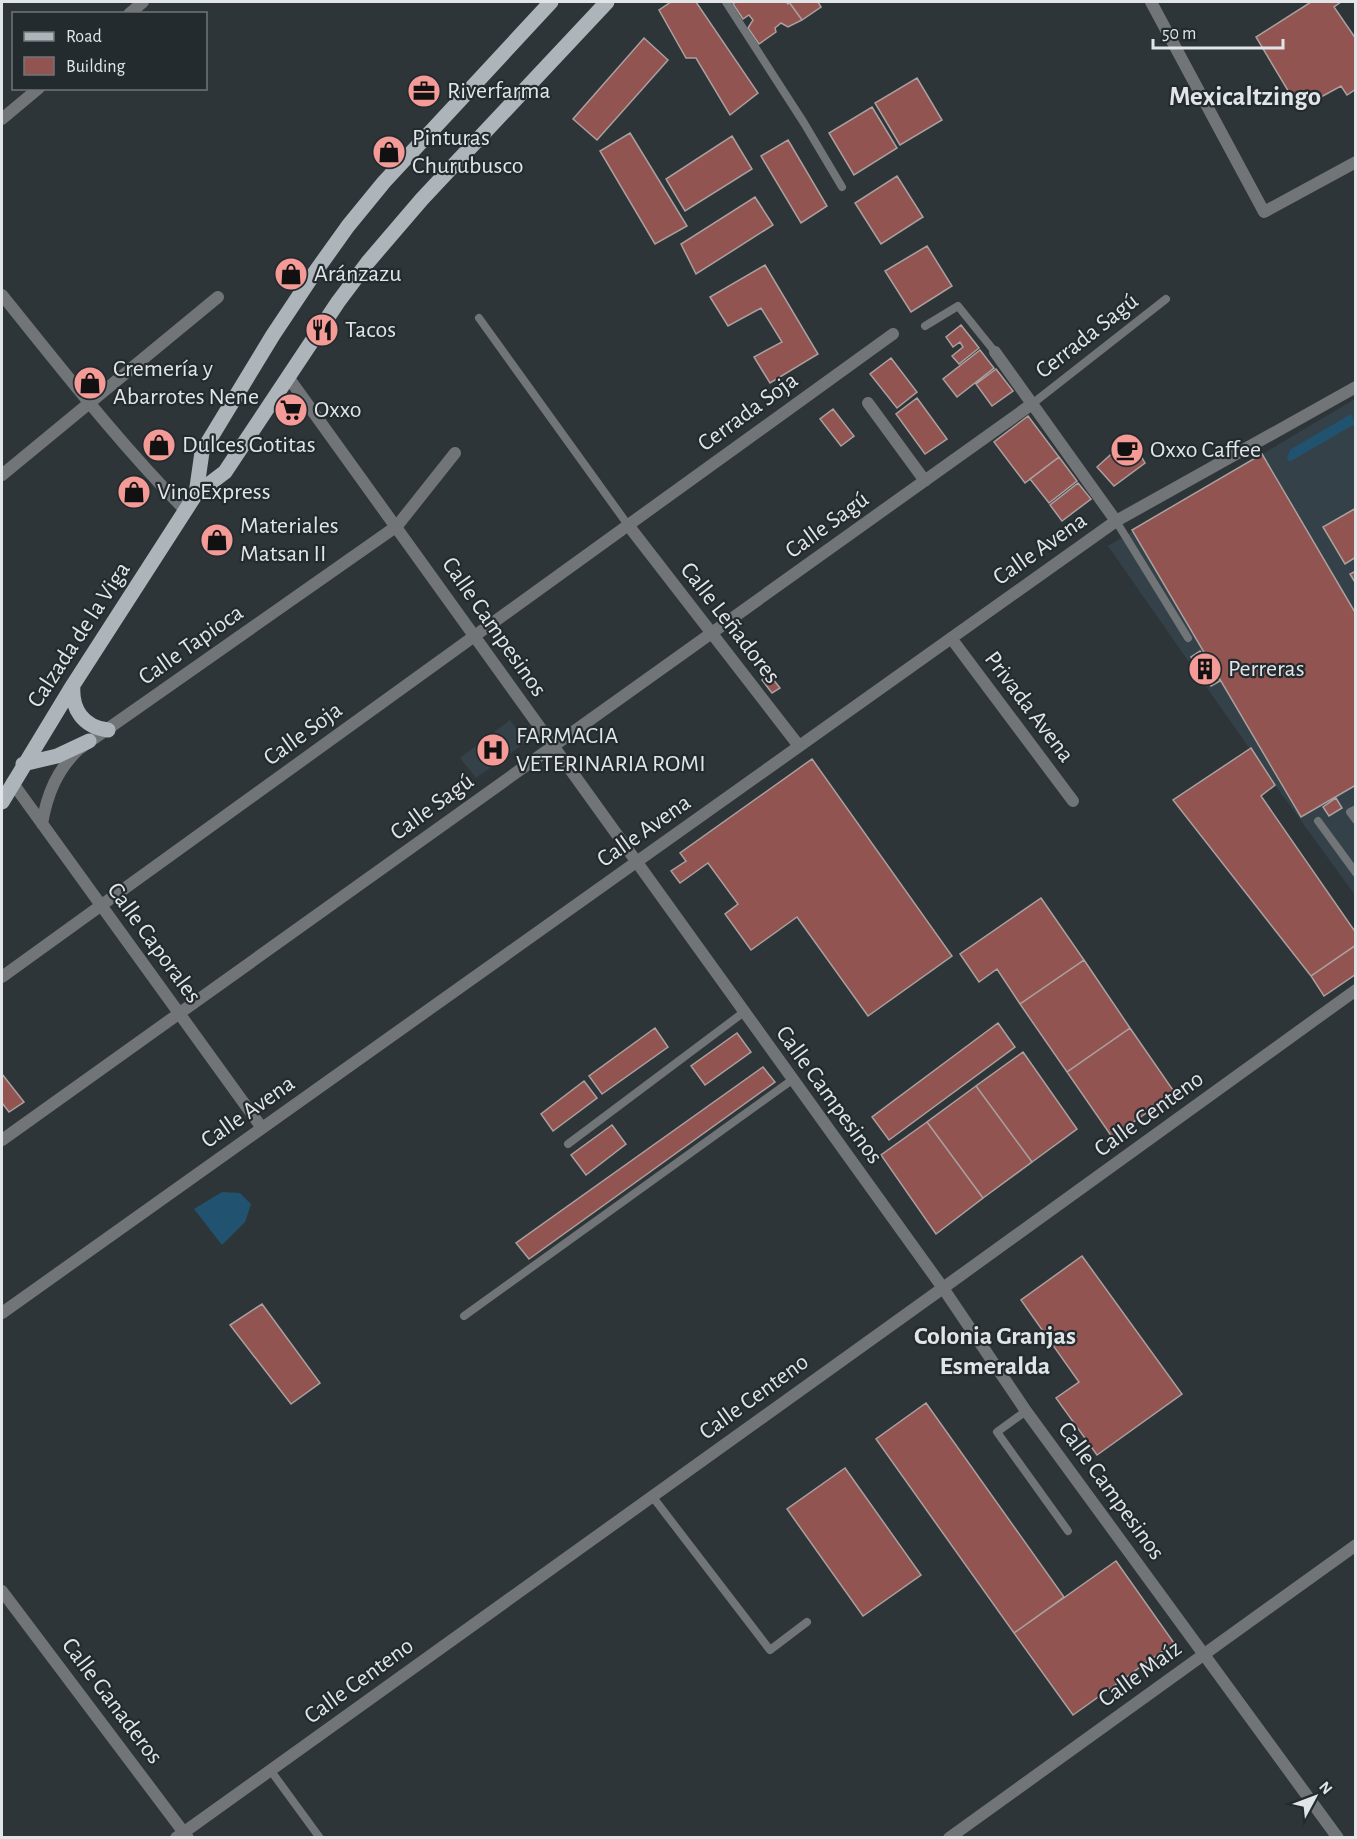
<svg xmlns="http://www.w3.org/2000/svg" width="1357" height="1839" viewBox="0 0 1357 1839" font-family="'Alegreya Sans',sans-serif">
	<rect width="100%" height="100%" fill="#2e3539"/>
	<path fill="#354149" d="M1355,399v496l-80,-110 -167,-239z
		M510,720l16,22 -50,36 -16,-20z"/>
	<path fill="#215370" d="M1351,414l4,10 -66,38 -2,-5 4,-8z
		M222,1192l18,1 11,11 -6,18 -23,23 -28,-36z"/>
	<path fill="#925451" stroke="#aaa09f" stroke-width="1.5" d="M671,2h25l62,91 -28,22 -34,-57h-10l-27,-48z
		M736,2h50l2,2 1,-2 13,18 -14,7 -7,-4 -6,5 1,4 -17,12 -11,-16 5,-8 -4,-5 -6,4 -10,-15z
		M789,2h29l3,5 -19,13z
		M1311,2h30l-7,5 22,32v50l-9,6 -6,-9 -42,23 -43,-72z
		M644,38l24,22 -71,80 -24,-21z
		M917,78l25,42 -42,25 -25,-42z
		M872,107l25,41 -43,27 -25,-42z
		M630,133l57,93 -32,18 -55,-93z
		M732,136l20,33 -67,42 -19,-32z
		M788,140l39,66 -26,17 -40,-67z
		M897,176l26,41 -42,27 -26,-41z
		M755,197l18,28 -77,49 -15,-30z
		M927,246l25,40 -41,26 -26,-41z
		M765,265l53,89 -48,29 -16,-26 28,-15 -21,-34 -33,18 -18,-29z
		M961,325l18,23 -20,16 -7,-8 11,-9 -3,-5 -7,5 -7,-10z
		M980,350l14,18 -37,29 -14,-18z
		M891,358l26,34 -20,16 -27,-34z
		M996,369l17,22 -21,15 -16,-22z
		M917,398l30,41 -22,15 -29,-40z
		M833,409l21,27 -13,10 -21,-27z
		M1028,416l31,41 -34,26 -31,-41z
		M1130,437l15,26 -31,23 -17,-19z
		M1262,454l94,160v171l-55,32 -169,-287z
		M1059,457l18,24 -28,22 -19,-24z
		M1078,483l13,16 -29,22 -12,-16z
		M1356,508v49l-11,7 -22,-37z
		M1356,571v13l-6,-10z
		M1200,651l20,30 -9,5 -20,-29z
		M769,674l11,14 -8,5 -10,-13z
		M1251,748l24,37 -14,11 95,137v12l-45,31 -138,-176z
		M812,759l140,197 -84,60 -71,-99 -46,33 -26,-36 13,-10 -30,-41 -28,20 -9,-12 15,-10 -6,-8z
		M1336,798l6,10 -13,8 -6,-9z
		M1041,898l43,62 -64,44 -23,-35 -18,13 -19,-28z
		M1356,945v29l-32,22 -13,-20z
		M1084,960l46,68 -63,44 -47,-68z
		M998,1023l17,24 -126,93 -17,-23z
		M655,1028l13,19 -66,47 -13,-18z
		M1130,1028l45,65 -63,44 -45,-65z
		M737,1033l14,19 -46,33 -14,-19z
		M1023,1052l54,77 -45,33 -56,-76z
		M763,1067l12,15 -246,177 -13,-16z
		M2,1074l22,28 -15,10 -7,-9z
		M584,1081l13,17 -44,33 -12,-17z
		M976,1086l56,76 -49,36 -56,-76z
		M927,1122l56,76 -47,36 -55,-79z
		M612,1125l14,19 -40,31 -15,-20z
		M1082,1256l100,138 -85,61 -41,-57 23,-16 -58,-82z
		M262,1304l58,79 -29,21 -61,-79z
		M926,1403l138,194 -50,36 -138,-194z
		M845,1468l76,107 -58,41 -76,-107z
		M1116,1561l58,82 -101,72 -59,-82z"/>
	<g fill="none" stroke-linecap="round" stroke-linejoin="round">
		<path stroke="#717577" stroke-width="8" d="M726,2l78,121 38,64
			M479,318l149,207
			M925,326l33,-20 37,46
			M1032,404l134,-105
			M1116,521l72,117
			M1356,809l-6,3 6,8
			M1318,821l38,52
			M568,1144l176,-132
			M464,1316l328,-236
			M1026,1411l-29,21 71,99
			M652,1496l118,154 37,-28
			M271,1771l49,67"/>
		<path stroke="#717577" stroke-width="12" d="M1151,2l113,210 92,-50
			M129,14l14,-12
			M2,119l37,-31
			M995,352l121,169
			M868,403l57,78
			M2,475l216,-178
			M628,525l171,221
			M951,638l122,163
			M12,782l250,346
			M42,824c5,-30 15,-54 37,-75l318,-223 58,-73
			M2,977l891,-643
			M2,1140l1030,-736
			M2,1313l1114,-792 240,-134
			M176,1838l767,-550 413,-298
			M949,1838l407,-293"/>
		<path stroke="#717577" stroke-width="12" d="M2,295c59,73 117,148 184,216
			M288,377l655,911 83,123 312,427
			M2,1591l186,247"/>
		<path stroke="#aeb5ba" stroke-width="15" d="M196,494l6,-42 71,-117 40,-60 35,-49 36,-44 167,-180
			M73,685c-2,24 10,42 35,45
			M23,764l34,-8 32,-15
			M2,802l71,-117 123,-191 29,-22 113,-170 30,-40 54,-63 185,-197"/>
	</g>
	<defs>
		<symbol id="office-disc" viewBox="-11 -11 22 22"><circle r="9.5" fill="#f59b97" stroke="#242b2f"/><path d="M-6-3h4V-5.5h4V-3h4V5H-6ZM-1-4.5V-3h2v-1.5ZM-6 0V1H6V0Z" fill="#111"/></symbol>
		<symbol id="shop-disc" viewBox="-11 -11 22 22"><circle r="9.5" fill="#f59b97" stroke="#242b2f"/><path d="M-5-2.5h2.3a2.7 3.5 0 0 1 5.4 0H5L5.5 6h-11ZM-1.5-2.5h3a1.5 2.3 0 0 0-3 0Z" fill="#111"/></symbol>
		<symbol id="restaurant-disc" viewBox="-11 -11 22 22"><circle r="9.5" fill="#f59b97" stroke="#242b2f"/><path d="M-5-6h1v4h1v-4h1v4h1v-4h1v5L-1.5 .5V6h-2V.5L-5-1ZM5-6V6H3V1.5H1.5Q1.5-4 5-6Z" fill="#111"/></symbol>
		<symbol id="supermarket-disc" viewBox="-11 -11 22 22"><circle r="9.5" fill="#f59b97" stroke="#242b2f"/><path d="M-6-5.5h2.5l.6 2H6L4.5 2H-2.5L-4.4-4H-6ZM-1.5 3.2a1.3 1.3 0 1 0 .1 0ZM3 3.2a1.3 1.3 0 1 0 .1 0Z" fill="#111"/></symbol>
		<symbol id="cafe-disc" viewBox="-11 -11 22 22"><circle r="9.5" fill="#f59b97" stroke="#242b2f"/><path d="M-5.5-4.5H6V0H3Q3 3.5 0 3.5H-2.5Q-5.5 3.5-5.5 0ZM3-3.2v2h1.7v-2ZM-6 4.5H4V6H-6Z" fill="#111"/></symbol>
		<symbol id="building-disc" viewBox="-11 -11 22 22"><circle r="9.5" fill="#f59b97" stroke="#242b2f"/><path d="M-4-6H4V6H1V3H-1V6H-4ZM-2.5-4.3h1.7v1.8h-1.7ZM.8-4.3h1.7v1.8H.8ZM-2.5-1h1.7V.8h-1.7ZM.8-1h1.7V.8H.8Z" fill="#111"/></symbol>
		<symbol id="hospital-disc" viewBox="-11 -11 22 22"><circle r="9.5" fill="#f59b97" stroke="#242b2f"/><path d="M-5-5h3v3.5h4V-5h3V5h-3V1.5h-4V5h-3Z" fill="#111"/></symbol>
	</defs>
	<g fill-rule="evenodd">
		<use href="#office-disc" x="405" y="72" width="38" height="38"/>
		<use href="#shop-disc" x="370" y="133" width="38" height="38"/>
		<use href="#shop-disc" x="272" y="255" width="38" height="38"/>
		<use href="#restaurant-disc" x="303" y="311" width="38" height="38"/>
		<use href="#shop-disc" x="71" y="364" width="38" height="38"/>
		<use href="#supermarket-disc" x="272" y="391" width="38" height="38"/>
		<use href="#shop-disc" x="140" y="426" width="38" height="38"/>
		<use href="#cafe-disc" x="1108" y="431" width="38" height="38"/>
		<use href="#shop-disc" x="115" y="473" width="38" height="38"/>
		<use href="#shop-disc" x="198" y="521" width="38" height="38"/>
		<use href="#building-disc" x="1186" y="650" width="38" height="38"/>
		<use href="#hospital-disc" x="474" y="731" width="38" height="38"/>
	</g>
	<g text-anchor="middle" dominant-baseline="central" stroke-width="4.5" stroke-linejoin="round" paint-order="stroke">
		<g font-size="24" fill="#e1e5e8" stroke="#242b2f" text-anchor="start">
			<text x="447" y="91">Riverfarma</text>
			<text x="412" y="138">Pinturas<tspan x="412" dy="28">Churubusco</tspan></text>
			<text x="314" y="274">Aránzazu</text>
			<text x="345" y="330">Tacos</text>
			<text x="113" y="369">Cremería y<tspan x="113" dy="28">Abarrotes Nene</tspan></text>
			<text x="314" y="410">Oxxo</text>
			<text x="182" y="445">Dulces Gotitas</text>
			<text x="1150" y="450">Oxxo Caffee</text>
			<text x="157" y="492">VinoExpress</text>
			<text x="240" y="526">Materiales<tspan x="240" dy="28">Matsan II</tspan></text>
			<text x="1228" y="669">Perreras</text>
			<text x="516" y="736">FARMACIA<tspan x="516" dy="28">VETERINARIA ROMI</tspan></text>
		</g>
		<g font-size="24" fill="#e1e5e8" stroke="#242b2f">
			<text transform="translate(1087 336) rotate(-38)">Cerrada Sagú</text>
			<text transform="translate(748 412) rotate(-36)">Cerrada Soja</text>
			<text transform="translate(827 525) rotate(-36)">Calle Sagú</text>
			<text transform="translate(1040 549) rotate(-35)">Calle Avena</text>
			<text transform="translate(730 623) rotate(52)">Calle Leñadores</text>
			<text transform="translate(494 627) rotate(55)">Calle Campesinos</text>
			<text transform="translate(79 635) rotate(-57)">Calzada de la Viga</text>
			<text transform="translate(191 645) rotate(-35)">Calle Tapioca</text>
			<text transform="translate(1029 707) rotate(53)">Privada Avena</text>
			<text transform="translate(303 734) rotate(-36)">Calle Soja</text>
			<text transform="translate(432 807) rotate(-36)">Calle Sagú</text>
			<text transform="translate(644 831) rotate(-35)">Calle Avena</text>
			<text transform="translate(154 943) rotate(54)">Calle Caporales</text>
			<text transform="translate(829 1095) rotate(54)">Calle Campesinos</text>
			<text transform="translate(248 1112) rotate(-35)">Calle Avena</text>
			<text transform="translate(1149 1114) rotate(-36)">Calle Centeno</text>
			<text transform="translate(754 1397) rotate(-36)">Calle Centeno</text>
			<text transform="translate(1111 1491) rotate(54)">Calle Campesinos</text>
			<text transform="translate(1140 1674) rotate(-36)">Calle Maíz</text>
			<text transform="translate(359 1681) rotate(-36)">Calle Centeno</text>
			<text transform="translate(112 1701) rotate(53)">Calle Ganaderos</text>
		</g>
		<g font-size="26" font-weight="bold" fill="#e1e5e8" stroke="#242b2f">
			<text x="995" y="1336">Colonia Granjas<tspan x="995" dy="30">Esmeralda</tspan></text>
		</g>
		<g font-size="27" font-weight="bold" fill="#e1e5e8" stroke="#242b2f">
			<text x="1245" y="96">Mexicaltzingo</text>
		</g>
	</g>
	<rect width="1357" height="1839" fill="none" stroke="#e1e5e8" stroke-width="6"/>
	<rect x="12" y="12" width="195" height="78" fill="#242b2f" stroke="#707579" stroke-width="1.5"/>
	<rect x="24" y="32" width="30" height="9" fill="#aeb5ba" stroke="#707579" stroke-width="1.5"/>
	<text x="66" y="42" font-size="18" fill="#e1e5e8">Road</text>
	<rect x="24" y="57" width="30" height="18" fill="#925451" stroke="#707579" stroke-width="1.5"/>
	<text x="66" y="72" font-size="18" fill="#e1e5e8">Building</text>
	<g transform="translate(1315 1797) rotate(49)" stroke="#242b2f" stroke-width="4.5" paint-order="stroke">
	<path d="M0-4.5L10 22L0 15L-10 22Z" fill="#e1e5e8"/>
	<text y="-9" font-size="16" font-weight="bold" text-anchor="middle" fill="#e1e5e8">N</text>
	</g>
	<path d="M1153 39v9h130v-9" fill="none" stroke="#e1e5e8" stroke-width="3"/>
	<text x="1162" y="39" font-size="18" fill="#e1e5e8" stroke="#242b2f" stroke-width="4.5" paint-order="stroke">50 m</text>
</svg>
